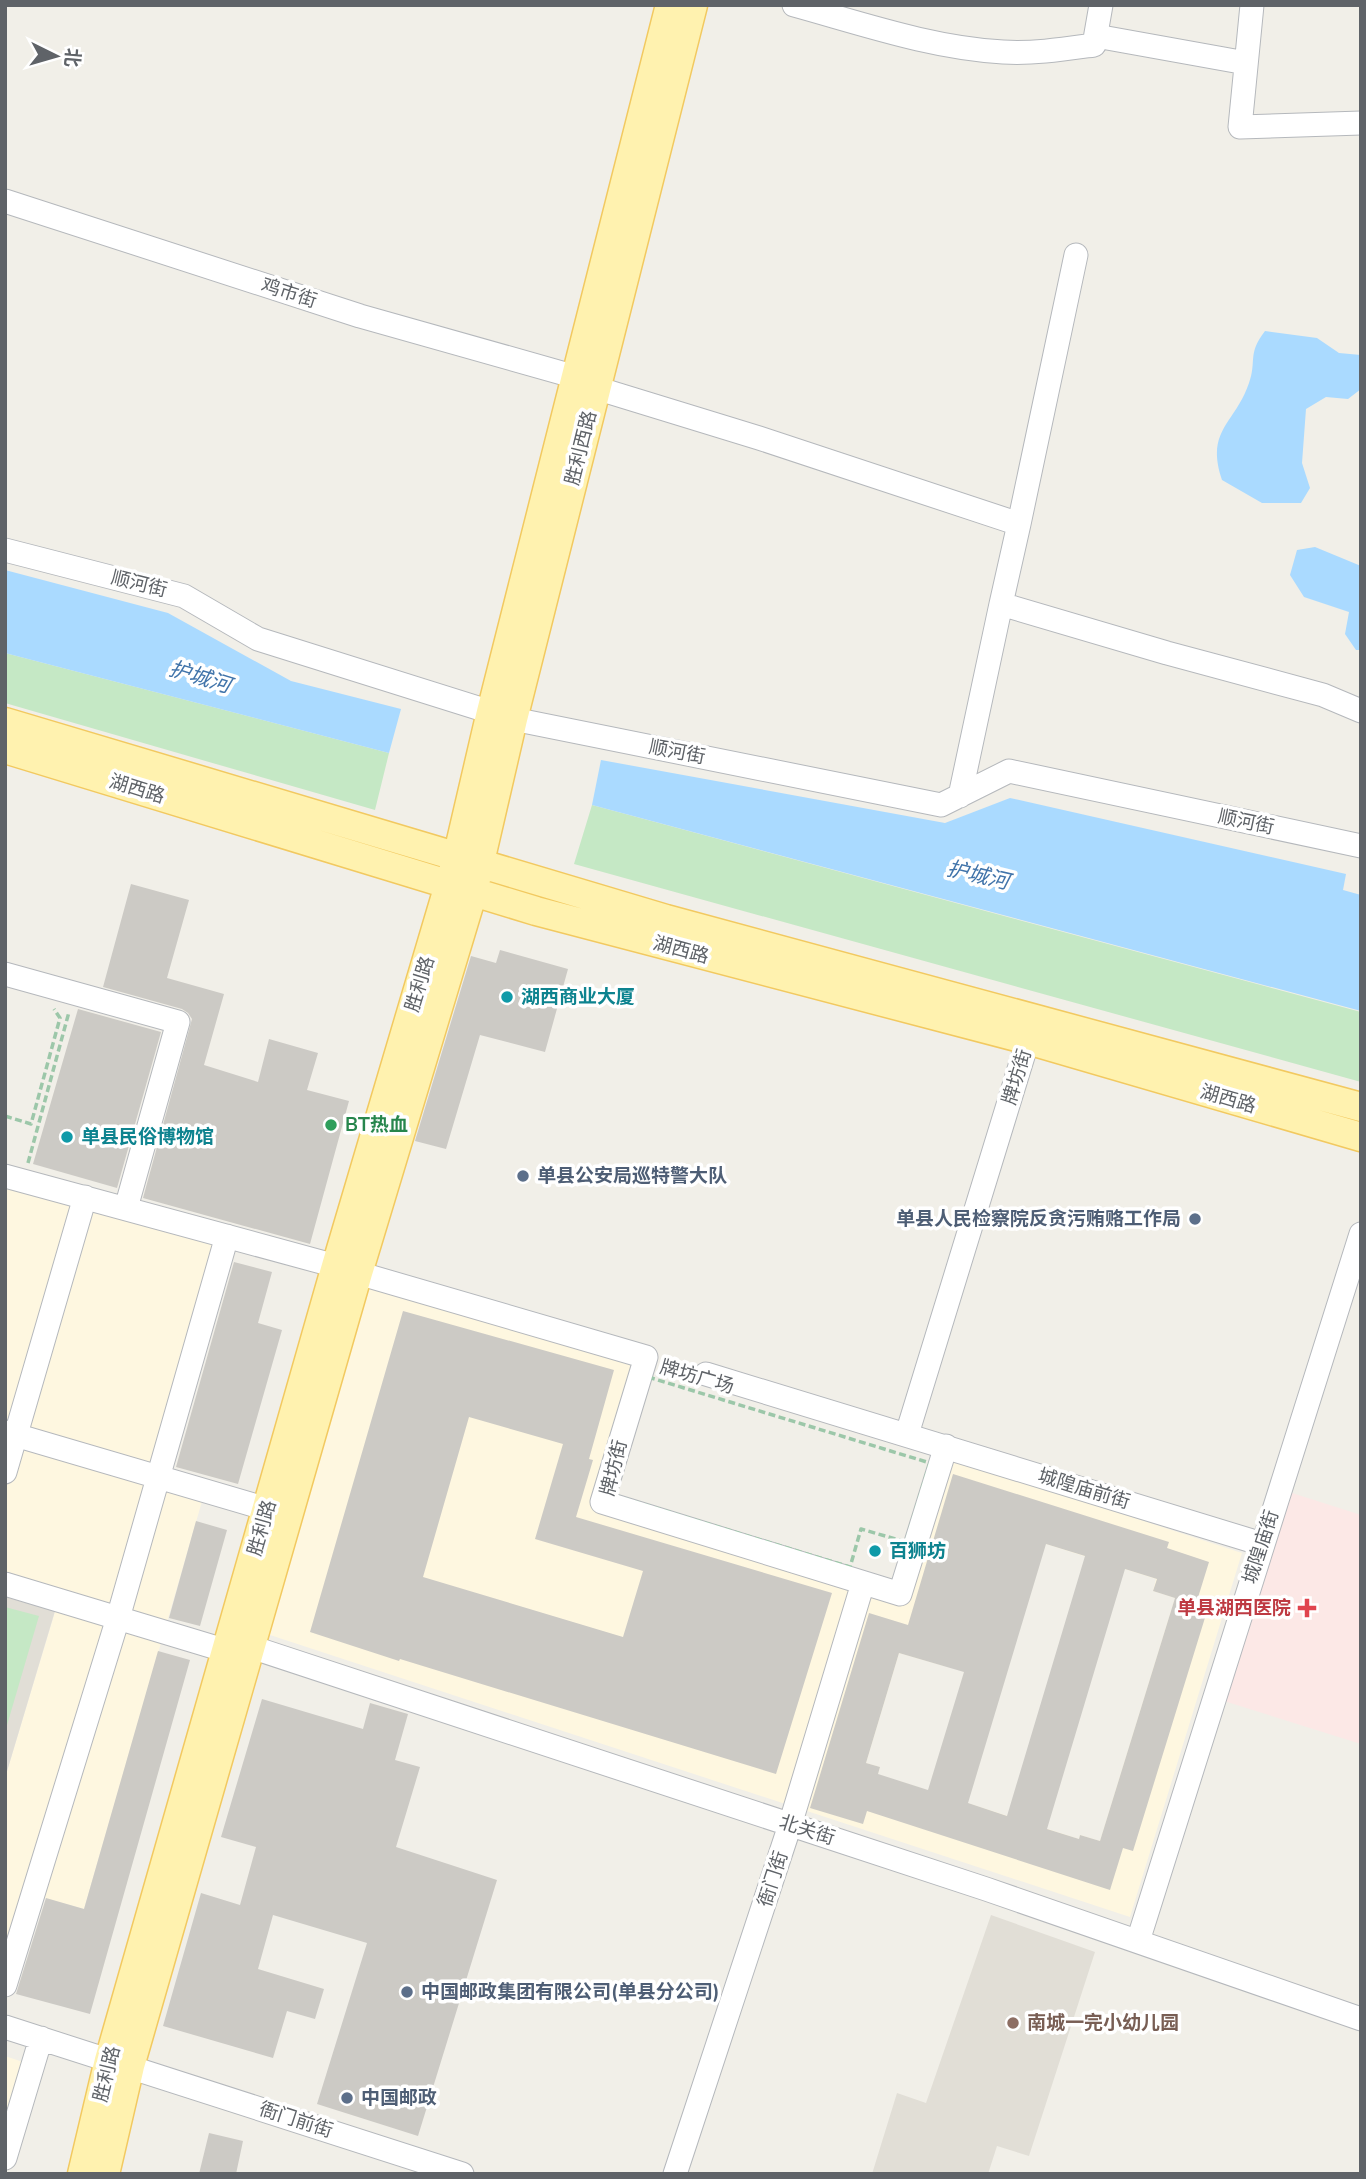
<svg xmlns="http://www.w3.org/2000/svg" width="1366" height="2179" viewBox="0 0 1366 2179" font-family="'Nunito Sans','Noto Sans SC',sans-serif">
	<rect width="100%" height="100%" fill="#f1efe8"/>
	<path fill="#fef7e0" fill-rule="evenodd" d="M5,1176l222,60 -69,241 47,14 -121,418 -51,-14 -28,90v-207l50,-166 -50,-15z
		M368,1284l267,77 -43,145 312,98 46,-146 292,95 -112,364 -863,-283zM996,1528l160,51 -3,12 22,7 -75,243 -20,-6 -1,4 -180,-58 -32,29 13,-43 -14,-4 33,-110 45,13 38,-130z
		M5,2056l24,8 -24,78z"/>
	<path fill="#e1ded6" d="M5,1597l50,14 -50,167z
		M991,1915l104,37 -66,204 -32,-10 -9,28h-116l25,-81 29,10z"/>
	<path fill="#fce8e6" d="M1289,1492l72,23v229l-137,-43z"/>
	<path fill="#c5e8c5" d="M5,653l384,100 -14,57 -370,-107z
		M592,805l769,207v70l-787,-218z
		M5,1607l34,9 -34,116z"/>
	<path fill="#aadaff" d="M1265,331l52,7 22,15 22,2v34l-13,10 -22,-2 -20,12 -4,54 8,25 -9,15h-39l-40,-23c-17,-50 13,-56 27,-97 8,-22 -2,-29 16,-52z
		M1315,547l46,19v84h-5l-11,-16 4,-22 -45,-15 -14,-22 7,-25z
		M5,570l163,43 123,68 110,28 -12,44 -384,-100z
		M601,760l344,63 65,-25 336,76 -3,16 18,5v116l-769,-206z"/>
	<path fill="#cccac5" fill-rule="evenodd" d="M131,884l58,16 -22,78 57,16 -20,71 54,17 11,-43 49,14 -11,37 42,11 -39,143 -167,-46 49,-179 -4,-6 -6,-4 -79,-22z
		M500,950l68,19 -23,83 -65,-17 -34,114 -31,-8 56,-185 25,7z
		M78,1009l83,23 -44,156 -84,-24z
		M234,1262l38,10 -14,51 24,7 -44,154 -62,-17z
		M403,1311l211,59 -25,89 4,1 -17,57 256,76 -56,181 -376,-115 -1,2 -89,-29zM469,1417l94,27 -28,95 108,32 -20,66 -200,-60z
		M953,1474l216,68 -2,6 42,14 -13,42 12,4 -75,243 -10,-3 -13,42 -243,-79 -4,13 -53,-16 59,-195 39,12zM1046,1544l39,12 -78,260 -39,-13zM1125,1569l32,10 -4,12 22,7 -75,243 -20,-6 -1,4 -32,-10zM899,1653l65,19 -36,118 -50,-16 2,-7 -14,-4z
		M196,1521l31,9 -27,96 -31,-8z
		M158,1651l32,9 -100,354 -74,-20 30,-96 38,11z
		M262,1699l101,30 7,-26 38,11 -13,46 25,7 -24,80 101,33 -79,256 -101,-32 50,-161 -94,-28 -15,54 66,20 -9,30 -28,-8 -14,47 -110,-32 38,-133 39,12 16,-58 -35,-10z
		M209,2133l34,8 -7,33h-37z"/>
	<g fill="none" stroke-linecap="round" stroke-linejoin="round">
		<defs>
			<path id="minor" d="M794,5c69,19 138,43 209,47 30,2 62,-3 91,-7l7,-40
				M1252,5l-12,122 121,-4
				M1096,36l150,27
				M5,201l355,115 216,61
				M596,388l163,50 260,86 -18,80 166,49 156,42 38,16
				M1019,524l57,-269
				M5,550l179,46 74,43 255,80 428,86 68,-34 352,75
				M960,796l41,-192
				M5,974l173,48 -52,186
				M5,1176l331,90
				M358,1273l288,84 -44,145 298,92 46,-148
				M706,1374l556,170
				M5,1432l262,77
				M907,1434l121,-394
				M5,1472l80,-275
				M5,1584l222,67
				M251,1647l735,242 375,130
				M1138,1941l223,-707
				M5,1985l113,-367 109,-382
				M5,2027l457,147
				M5,2158l36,-120
				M675,2174l115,-349 73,-242"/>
			<path id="major" d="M5,722l661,197 695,188
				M5,749l531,162 492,129 333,97
				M82,2174l27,-114 227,-794 121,-408 34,-146 179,-707
				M105,2174l25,-108 228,-793 115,-381 40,-173 180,-714"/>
		</defs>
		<use href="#minor" stroke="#b5b8bc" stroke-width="25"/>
		<use href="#major" stroke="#f2c960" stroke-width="31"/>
		<path stroke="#9cc7a9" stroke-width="3.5" stroke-dasharray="7 3.5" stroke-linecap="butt" d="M5,1116l26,8 29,-106 -6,-9
			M28,1163l41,-151
			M648,1377l282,86 -24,79 -45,-13 -11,38 -238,-72z"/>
		<use href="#minor" stroke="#fff" stroke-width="23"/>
		<use href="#major" stroke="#fff2af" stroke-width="28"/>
	</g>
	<g fill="#0f9aa8" stroke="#fff" stroke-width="2.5">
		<circle cx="507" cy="997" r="7"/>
		<circle cx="67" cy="1137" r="7"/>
		<circle cx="875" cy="1551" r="7"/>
	</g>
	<circle fill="#2e9e5b" stroke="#fff" stroke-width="2.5" cx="331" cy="1125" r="7"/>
	<g fill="#5c6f8a" stroke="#fff" stroke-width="2.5">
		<circle cx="523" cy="1176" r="7"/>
		<circle cx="1195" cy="1219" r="7"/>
		<circle cx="407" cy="1992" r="7"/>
		<circle cx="347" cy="2098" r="7"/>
	</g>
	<path fill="#e0444e" stroke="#fff" stroke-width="2.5" d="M1303.5 1597.5h7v7h7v7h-7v7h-7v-7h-7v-7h7z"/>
	<circle fill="#8d6e63" stroke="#fff" stroke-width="2.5" cx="1013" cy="2023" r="7"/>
	<g text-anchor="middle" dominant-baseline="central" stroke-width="7" stroke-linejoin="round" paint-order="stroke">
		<g font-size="19" fill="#5f6368" stroke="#fff">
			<text transform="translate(289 293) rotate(18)">鸡市街</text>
			<text transform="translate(581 448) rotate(-76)">胜利西路</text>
			<text transform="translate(139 584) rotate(14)">顺河街</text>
			<text transform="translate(677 752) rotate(11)">顺河街</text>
			<text transform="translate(137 789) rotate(17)">湖西路</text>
			<text transform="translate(1246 822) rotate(12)">顺河街</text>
			<text transform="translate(681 950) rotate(15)">湖西路</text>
			<text transform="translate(420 984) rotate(-73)">胜利路</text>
			<text transform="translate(1017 1077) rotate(-73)">牌坊街</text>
			<text transform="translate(1228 1099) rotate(16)">湖西路</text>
			<text transform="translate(697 1377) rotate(16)">牌坊广场</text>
			<text transform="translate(614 1468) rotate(-76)">牌坊街</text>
			<text transform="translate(1084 1489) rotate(17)">城隍庙前街</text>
			<text transform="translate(262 1528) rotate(-74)">胜利路</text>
			<text transform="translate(1261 1547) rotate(-72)">城隍庙街</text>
			<text transform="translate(807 1830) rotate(18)">北关街</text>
			<text transform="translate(773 1879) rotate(-72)">衙门街</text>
			<text transform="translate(107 2074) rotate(-76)">胜利路</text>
			<text transform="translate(296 2120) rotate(18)">衙门前街</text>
		</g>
		<g font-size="19" font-weight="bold" fill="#0d838f" stroke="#fff" text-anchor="start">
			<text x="521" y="997">湖西商业大厦</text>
			<text x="81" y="1137">单县民俗博物馆</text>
			<text x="889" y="1551">百狮坊</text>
		</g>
		<g font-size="19" font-weight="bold" fill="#27864d" stroke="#fff" text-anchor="start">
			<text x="345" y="1125">BT热血</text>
		</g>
		<g font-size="19" font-weight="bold" fill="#4e5e75" stroke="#fff" text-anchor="start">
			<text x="537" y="1176">单县公安局巡特警大队</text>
			<text x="1181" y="1219" text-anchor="end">单县人民检察院反贪污贿赂工作局</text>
			<text x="421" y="1992">中国邮政集团有限公司(单县分公司)</text>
			<text x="361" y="2098">中国邮政</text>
		</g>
		<g font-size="19" font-weight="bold" fill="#be3a42" stroke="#fff" text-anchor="end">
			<text x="1291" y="1608">单县湖西医院</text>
		</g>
		<g font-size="19" font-weight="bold" fill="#785e54" stroke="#fff" text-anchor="start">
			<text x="1027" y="2023">南城一完小幼儿园</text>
		</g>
		<g font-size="21" font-style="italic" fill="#4174aa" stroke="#fff">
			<text transform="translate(200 677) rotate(17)">护城河</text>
			<text transform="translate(978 875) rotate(13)">护城河</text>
		</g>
	</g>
	<rect width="1366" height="2179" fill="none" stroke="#5f6368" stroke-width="14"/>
	<g transform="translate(56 56) rotate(95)" stroke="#ffffff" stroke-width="5" paint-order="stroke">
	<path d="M0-5L12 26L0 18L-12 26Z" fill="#5f6368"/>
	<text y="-10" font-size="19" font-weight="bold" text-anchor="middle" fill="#5f6368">北</text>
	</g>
</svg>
